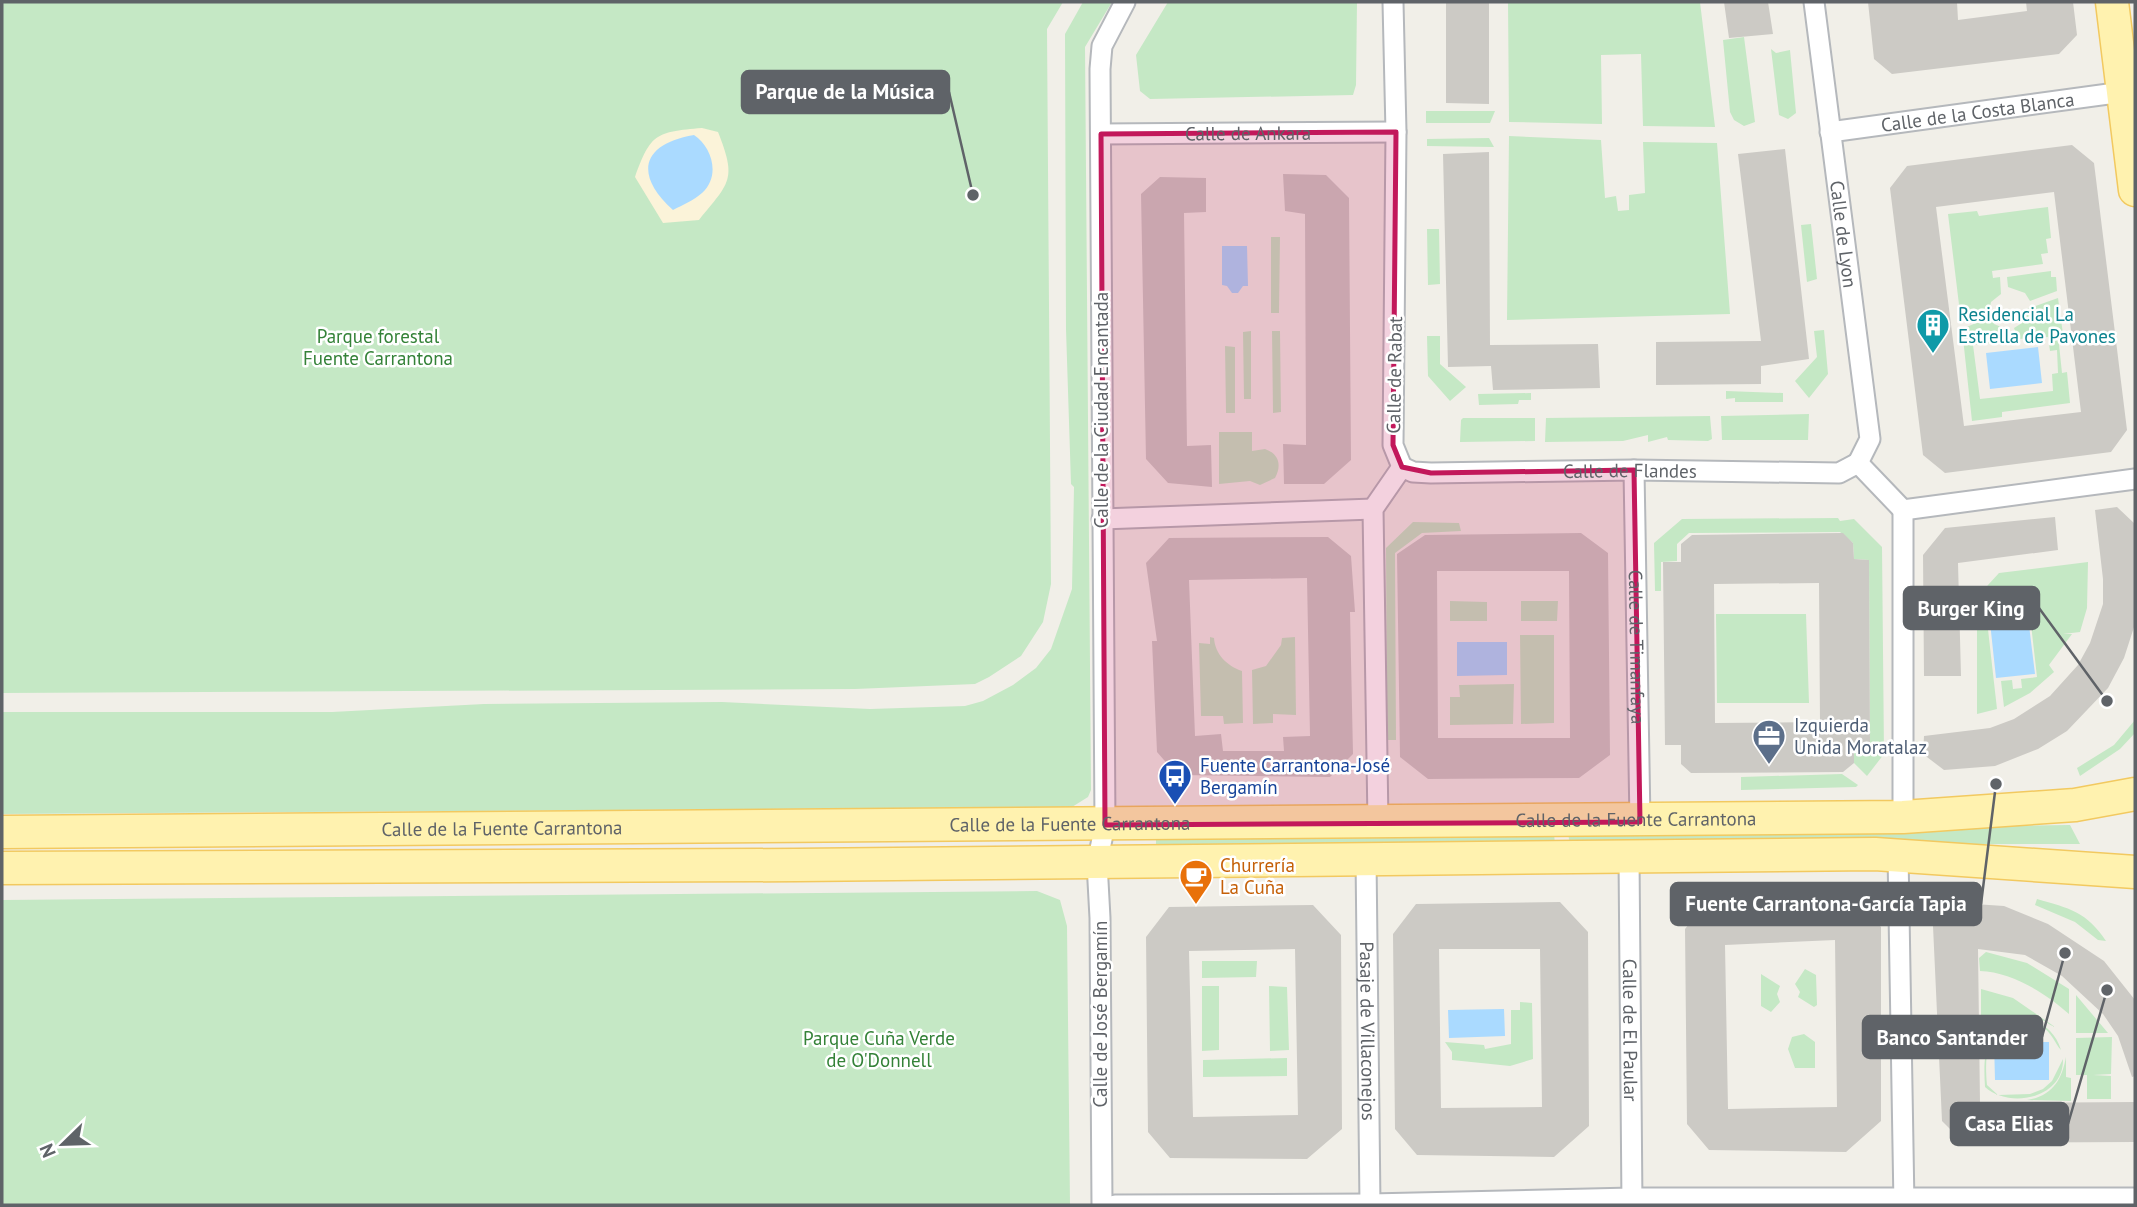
<svg xmlns="http://www.w3.org/2000/svg" width="2137" height="1207" viewBox="0 0 2137 1207" font-family="'PT Sans',sans-serif">
	<rect width="100%" height="100%" fill="#f1efe8"/>
	<path fill="#c5e8c5" d="M2,2h1061l-16,27 4,555 -8,38 -22,34 -32,21 -14,7 -120,5 -853,4z
		M1083,2h29l-27,45 6,743 -3,7 -16,10 -1070,7v-102h330l152,-8 238,-2 148,7 95,-3 18,-5 30,-16 23,-17 15,-19 21,-60 2,-102 -3,-3 -5,-155 -1,-295z
		M1168,2h189l-1,83 -3,10 -203,4 -10,-8 -4,-36z
		M1508,2h192l15,125 -72,-1 -2,-72 -40,1 1,69 -93,-2z
		M1744,37l11,85 -11,4 -10,-6 -4,-8 -7,-72z
		M1771,49l5,4 14,-3 6,63 -8,6 -9,-4z
		M1426,111h69l-5,12h-64z
		M1509,136l92,4 4,58 11,-2 2,15 11,-1v-15l16,-2 -2,-51 74,1 13,171 -223,6z
		M1489,138l5,9 -67,-1v-7z
		M2048,207l3,31 -5,1 2,14 -7,1 2,10 -51,7 1,7 7,-1 1,17 -10,8 -2,9 -28,10 -13,-107 29,-3 2,5z
		M1811,224l6,55 -10,3 -6,-57z
		M1427,229h12l1,55 -12,1z
		M1271,237h9l-1,76h-8z
		M2051,271v6h5l1,14 -27,10 -5,-8 -17,-6 -1,-10z
		M2058,298l5,36 -5,1 4,38 5,-1 3,31 -68,9v5l-30,4 -10,-92 28,-12 4,7 12,5v12l-33,4 7,54 73,-8 -1,-17 6,-1 -1,-23 -7,1 -2,-14 -30,2 -4,-11 8,-5 2,-13z
		M1824,330l4,44 -19,24 -14,-17 22,-24 -3,-26z
		M1251,331v68h-7l-1,-67z
		M1272,331h8l1,81 -8,1z
		M1427,336h13v28l26,23 -16,14 -22,-25z
		M1225,346l10,1v66h-9z
		M1726,391l57,2v9h-48v-4l-9,1z
		M1531,393v7h-12l-1,4 -39,1 -1,-11z
		M1809,414l-1,26h-86l-1,-24z
		M1710,416l2,23 -4,2 -40,-1 -1,-3 -19,5v-7l-25,6 -78,1 1,-24z
		M1463,418h72v23l-75,1 1,-22z
		M1219,432h33v19l13,-2c14,5 17,16 10,29l-15,7 -10,-4 -31,3z
		M1838,518l2,3 14,-2 28,28 2,207 -17,22 -13,-13v-20h16l-1,-183 -15,-1 -1,-16 -13,-11 -151,1 -12,11v17l-16,1v29h-6l-1,-48 28,-24z
		M1413,522l46,1 2,8 -39,2 -27,20 1,187h-9l-1,-192z
		M2088,562l-1,46 -7,24 -17,2h9l-23,31 5,7 -24,21 -26,14 -3,-26 11,-1 1,9 9,-1 -1,-9 16,-2 -9,-79 -15,2 -2,-9 -10,1 -1,9 -15,2 12,106 -20,5v-117l22,-24z
		M1450,601l37,1v19h-37z
		M1521,601h37l-1,20h-36z
		M1716,614h90l3,89h-92z
		M1520,635h34v88l-33,1z
		M1210,637l4,1c1,16 13,28 28,33l1,52 -19,1 -1,-8h-22l-2,-73 11,1z
		M1295,637l1,78 -23,-1v9l-20,1 -1,-54 14,-4 15,-21 1,-7z
		M1514,684l-1,40 -63,1v-28h10l-1,-12z
		M2135,720v13l-15,16 -40,27 -3,-8 37,-23z
		M1842,774l16,11 -2,2 -115,3v-13z
		M2070,825l10,19 -510,1 -2,-12z
		M1554,834l1,10 -399,4v-12z
		M1037,891l23,9 7,26 3,279h-1068v-305z
		M2037,899c32,9 50,13 69,42l-8,-1 -23,-18 -40,-17z
		M1986,952l41,11 42,26v25c-22,-20 -57,-42 -89,-43l-1,-13z
		M1202,961h55l-1,16 -54,1z
		M1805,969l11,6 1,30 -3,2 -16,-10 2,-5 -5,-8z
		M1761,974l19,12 -3,8 3,8 -9,10 -10,-6z
		M1202,986h17v64l-17,1z
		M1269,986l18,1 2,63 -19,1z
		M1981,989l32,9 42,29c-6,-2 -12,-8 -19,-10 -26,-8 -49,10 -55,34z
		M2076,995l32,38h-32z
		M1520,1002l12,1 1,56 -23,7 -58,-6v-8l-7,-10 39,3 1,4 26,-5v-34h9z
		M2022,1019c20,2 33,12 39,31 -6,-6 -9,-18 -20,-24 -19,-10 -44,0 -52,20 -4,12 -3,27 -2,39l11,10 32,-1 13,-5 9,-8 11,-22c1,40 -54,50 -78,28 -2,-31 -1,-62 37,-68z
		M1804,1034l11,8v26h-20l-7,-19 4,-12z
		M2112,1037l-1,37 -18,1 18,1v23h-24v-24h-11v-37z
		M2066,1057v20l5,1v23l-44,-1c26,-4 35,-21 39,-43z
		M1287,1058v18l-84,1v-17z"/>
	<path fill="#fbf3d9" d="M702,128l16,4c19,48 12,50 -19,88l-36,3 -28,-46c16,-44 21,-45 67,-49z"/>
	<path fill="#aadaff" d="M694,135c18,12 27,41 8,58 -8,7 -19,12 -29,17 -39,-35 -32,-66 21,-75z
		M1222,246h25l1,40h-5l-5,7h-6l-5,-7 -5,-1z
		M2038,347l4,36 -52,6 -4,-36z
		M2018,606l1,4 8,-1 8,65 -39,4 -7,-65 8,-1 -1,-5z
		M1457,642h50v33l-50,1z
		M1504,1009l1,27 -56,2 -1,-28z
		M1994,1042h55v38h-54z"/>
	<path fill="#cccac5" fill-rule="evenodd" d="M1446,2h43v102l-43,-1z
		M1724,2h44l5,32 -44,4z
		M1868,2h89l1,18 69,-9 -1,-9h47l4,33 -18,19 -167,20 -18,-15z
		M2072,145l22,18 33,267 -16,22 -166,21 -22,-18 -33,-267 17,-22zM2054,192l27,220 -117,14 -28,-219z
		M1785,149l24,210 -48,7v18l-105,1v-43l105,-1 -23,-187z
		M1489,152l1,193 108,-1 2,44 -107,2 -2,-24 -43,1 -5,-213z
		M1283,174l43,1 23,23 2,262 -27,24h-40l-1,-40 23,1 -1,-231 -20,-3z
		M1160,177l46,1v34l-22,1 3,233 24,-1 1,42 -44,-4 -22,-24 -5,-265z
		M2117,507l18,17v100l-11,34 -16,30 -41,43 -29,18 -43,17 -51,4 -21,-16 1,-18 66,-8 24,-9 36,-23 28,-31 12,-22 13,-39v-25l-8,-69z
		M2055,517l3,33 -100,13 3,113h-37l-1,-121 22,-27z
		M1581,533l27,20 2,202 -31,23 -151,1 -28,-22 -3,-203 28,-19zM1437,571h132l1,167h-132z
		M1843,533l10,10 1,16 15,1 1,183h-16v20l-11,9 -152,1 -10,-9v-19h-16l-2,-183h18v-18l11,-9zM1819,583l1,139 -105,1 -1,-139z
		M1328,537l23,19 4,56h-5l3,142 -23,23 -153,-2 -20,-23 -5,-111h5l-11,-78 23,-25zM1307,578l3,158 -27,1 1,14h-61l-2,-17 -26,2 -6,-156z
		M1852,897l29,30v194l-35,31 -137,-2 -22,-26 -2,-195 24,-30zM1835,940l2,167 -109,2 -3,-164z
		M1560,902l28,30 1,194 -35,31 -137,-2 -22,-26 -2,-195 23,-30zM1439,949h101l2,158 -101,1z
		M1959,903l45,3 44,18 56,37 31,39v76l-3,1 -14,-41 -15,-22 -41,-38 -37,-21 -47,-6 2,154 155,-1v40l-171,1 -22,-22 -9,-195z
		M1313,905l28,30 1,194 -35,30 -137,-1 -22,-26 -2,-195 23,-30zM1295,949l3,166 -105,2 -4,-166z"/>
	<g fill="none" stroke-linecap="round" stroke-linejoin="round">
		<defs>
			<g id="street">
				<path d="M1393,2l3,130 -3,313 9,22"/>
				<path id="s1" d="M1814,2l56,437 -12,24"/>
				<path id="s2" d="M1830,132l293,-40"/>
				<path id="s3" d="M1101,134l295,-2"/>
				<path d="M1858,463l45,47"/>
				<path id="s4" d="M1402,467l11,5 18,1 203,-3 205,3 19,-10"/>
				<path id="s5" d="M1634,470l6,352"/>
				<path d="M1903,510v307"/>
				<path d="M1903,510l232,-31"/>
				<path d="M1102,519l271,-10"/>
				<path d="M1378,822l-5,-313 29,-42"/>
				<path d="M1898,854l6,351"/>
				<path id="s6" d="M1629,857l3,348"/>
				<path id="s7" d="M1366,858l4,347"/>
				<path d="M1102,1205l-2,-287 -3,-55 8,-38 -5,-756 2,-23 23,-44"/>
				<path d="M1115,1205l255,-1 262,-6h503"/>
			</g>
			<g id="primary">
				<path d="M2112,2l23,188"/>
				<path id="s8" d="M2,832l1901,-15 172,-12 60,-11"/>
				<path d="M2,868l795,-3 1078,-11 260,18"/>
			</g>
		</defs>
		<use href="#street" stroke="#b5b8bc" stroke-width="23"/>
		<use href="#primary" stroke="#f2c960" stroke-width="35"/>
		<use href="#street" stroke="#fff" stroke-width="19"/>
		<use href="#primary" stroke="#fff2af" stroke-width="32"/>
	</g>
	<path fill="#c2185b" fill-opacity="0.2" stroke="#c2185b" stroke-width="5" stroke-linejoin="round" d="M1396,132l-3,313 9,22 29,6 203,-3 6,352 -535,3 -4,-691z"/>
	<defs>
		<symbol id="building-pin" viewBox="-11 -11 22 30"><path d="M0 17L-7.5 6A9.5 9.5 0 1 1 7.5 6Z" fill="#0f9aa8" stroke="#fff"/><path d="M-4-6H4V6H1V3H-1V6H-4ZM-2.5-4.3h1.7v1.8h-1.7ZM.8-4.3h1.7v1.8H.8ZM-2.5-1h1.7V.8h-1.7ZM.8-1h1.7V.8H.8Z" fill="#fff"/></symbol>
		<symbol id="office-pin" viewBox="-11 -11 22 30"><path d="M0 17L-7.5 6A9.5 9.5 0 1 1 7.5 6Z" fill="#5c6f8a" stroke="#fff"/><path d="M-6-3h4V-5.5h4V-3h4V5H-6ZM-1-4.5V-3h2v-1.5ZM-6 0V1H6V0Z" fill="#fff"/></symbol>
		<symbol id="bus-pin" viewBox="-11 -11 22 30"><path d="M0 17L-7.5 6A9.5 9.5 0 1 1 7.5 6Z" fill="#1a4fb4" stroke="#fff"/><path d="M-5-6H5V4H4V6H2V4H-2V6H-4V4H-5ZM-3.5-4V0h7V-4ZM-3.5 1.2v1.5H-2V1.2ZM2 1.2v1.5H3.5V1.2Z" fill="#fff"/></symbol>
		<symbol id="cafe-pin" viewBox="-11 -11 22 30"><path d="M0 17L-7.5 6A9.5 9.5 0 1 1 7.5 6Z" fill="#e8710a" stroke="#fff"/><path d="M-5.5-4.5H6V0H3Q3 3.5 0 3.5H-2.5Q-5.5 3.5-5.5 0ZM3-3.2v2h1.7v-2ZM-6 4.5H4V6H-6Z" fill="#fff"/></symbol>
	</defs>
	<g fill-rule="evenodd">
		<use href="#building-pin" x="1914" y="306" width="38" height="52"/>
		<use href="#office-pin" x="1750" y="717" width="38" height="52"/>
		<use href="#bus-pin" x="1156" y="757" width="38" height="52"/>
		<use href="#cafe-pin" x="1177" y="857" width="38" height="52"/>
	</g>
	<g text-anchor="middle" dominant-baseline="central" stroke-width="5" stroke-linejoin="round" paint-order="stroke">
		<g font-size="19" fill="#5f6368" stroke="#fff">
			<text stroke="none"><textPath href="#s2" startOffset="149">Calle de la Costa Blanca</textPath></text>
			<text stroke="none"><textPath href="#s3" startOffset="147">Calle de Ankara</textPath></text>
			<text stroke="none"><textPath href="#s1" startOffset="234">Calle de Lyon</textPath></text>
			<text transform="translate(1394 375) rotate(-89)">Calle de Rabat</text>
			<text transform="translate(1101 410) rotate(-90)">Calle de la Ciudad Encantada</text>
			<text stroke="none"><textPath href="#s4" startOffset="229">Calle de Flandes</textPath></text>
			<text stroke="none"><textPath href="#s5" startOffset="177">Calle de Timanfaya</textPath></text>
			<text stroke="none"><textPath href="#s8" startOffset="1634">Calle de la Fuente Carrantona</textPath></text>
			<text stroke="none"><textPath href="#s8" startOffset="1068">Calle de la Fuente Carrantona</textPath></text>
			<text stroke="none"><textPath href="#s8" startOffset="500">Calle de la Fuente Carrantona</textPath></text>
			<text transform="translate(1100 1014) rotate(-90)">Calle de José Bergamín</text>
			<text stroke="none"><textPath href="#s7" startOffset="173">Pasaje de Villaconejos</textPath></text>
			<text stroke="none"><textPath href="#s6" startOffset="173">Calle de El Paular</textPath></text>
		</g>
		<g font-size="19" fill="#0d838f" stroke="#fff" text-anchor="start">
			<text x="1958" y="314">Residencial La<tspan x="1958" dy="22">Estrella de Pavones</tspan></text>
		</g>
		<g font-size="19" fill="#348238" stroke="#fff">
			<text x="378" y="336">Parque forestal<tspan x="378" dy="22">Fuente Carrantona</tspan></text>
			<text x="879" y="1038">Parque Cuña Verde<tspan x="879" dy="22">de O'Donnell</tspan></text>
		</g>
		<g font-size="19" fill="#4e5e75" stroke="#fff" text-anchor="start">
			<text x="1794" y="725">Izquierda<tspan x="1794" dy="22">Unida Moratalaz</tspan></text>
		</g>
		<g font-size="19" fill="#164399" stroke="#fff" text-anchor="start">
			<text x="1200" y="765">Fuente Carrantona-José<tspan x="1200" dy="22">Bergamín</tspan></text>
		</g>
		<g font-size="19" fill="#c56008" stroke="#fff" text-anchor="start">
			<text x="1220" y="865">Churrería<tspan x="1220" dy="22">La Cuña</tspan></text>
		</g>
	</g>
	<path fill="none" stroke="#5f6368" stroke-width="2.5" d="M973 195L949 92M2107 701L2039 608M1996 784L1981 904M2065 953L2042 1037M2107 990L2068 1124"/>
	<g fill="#5f6368" stroke="#fff" stroke-width="2.5">
		<circle cx="973" cy="195" r="7"/>
		<circle cx="2107" cy="701" r="7"/>
		<circle cx="1996" cy="784" r="7"/>
		<circle cx="2065" cy="953" r="7"/>
		<circle cx="2107" cy="990" r="7"/>
	</g>
	<g fill="#5f6368" stroke="#5f6368" stroke-width="2.5">
		<rect x="742" y="71" width="207" height="42" rx="7"/>
		<rect x="1904" y="587" width="135" height="42" rx="7"/>
		<rect x="1671" y="883" width="310" height="42" rx="7"/>
		<rect x="1863" y="1016" width="179" height="42" rx="7"/>
		<rect x="1951" y="1103" width="117" height="42" rx="7"/>
	</g>
	<g font-size="21" text-anchor="middle" font-weight="bold" fill="#fff">
		<text x="845" y="99">Parque de la Música</text>
		<text x="1971" y="616">Burger King</text>
		<text x="1826" y="911">Fuente Carrantona-García Tapia</text>
		<text x="1952" y="1045">Banco Santander</text>
		<text x="2009" y="1131">Casa Elias</text>
	</g>
	<rect width="2137" height="1207" fill="none" stroke="#5f6368" stroke-width="7"/>
	<g transform="translate(63 1144) rotate(247)" stroke="#ffffff" stroke-width="5" paint-order="stroke">
	<path d="M0-5L12 26L0 18L-12 26Z" fill="#5f6368"/>
	<text y="-10" font-size="19" font-weight="bold" text-anchor="middle" fill="#5f6368">N</text>
	</g>
</svg>
